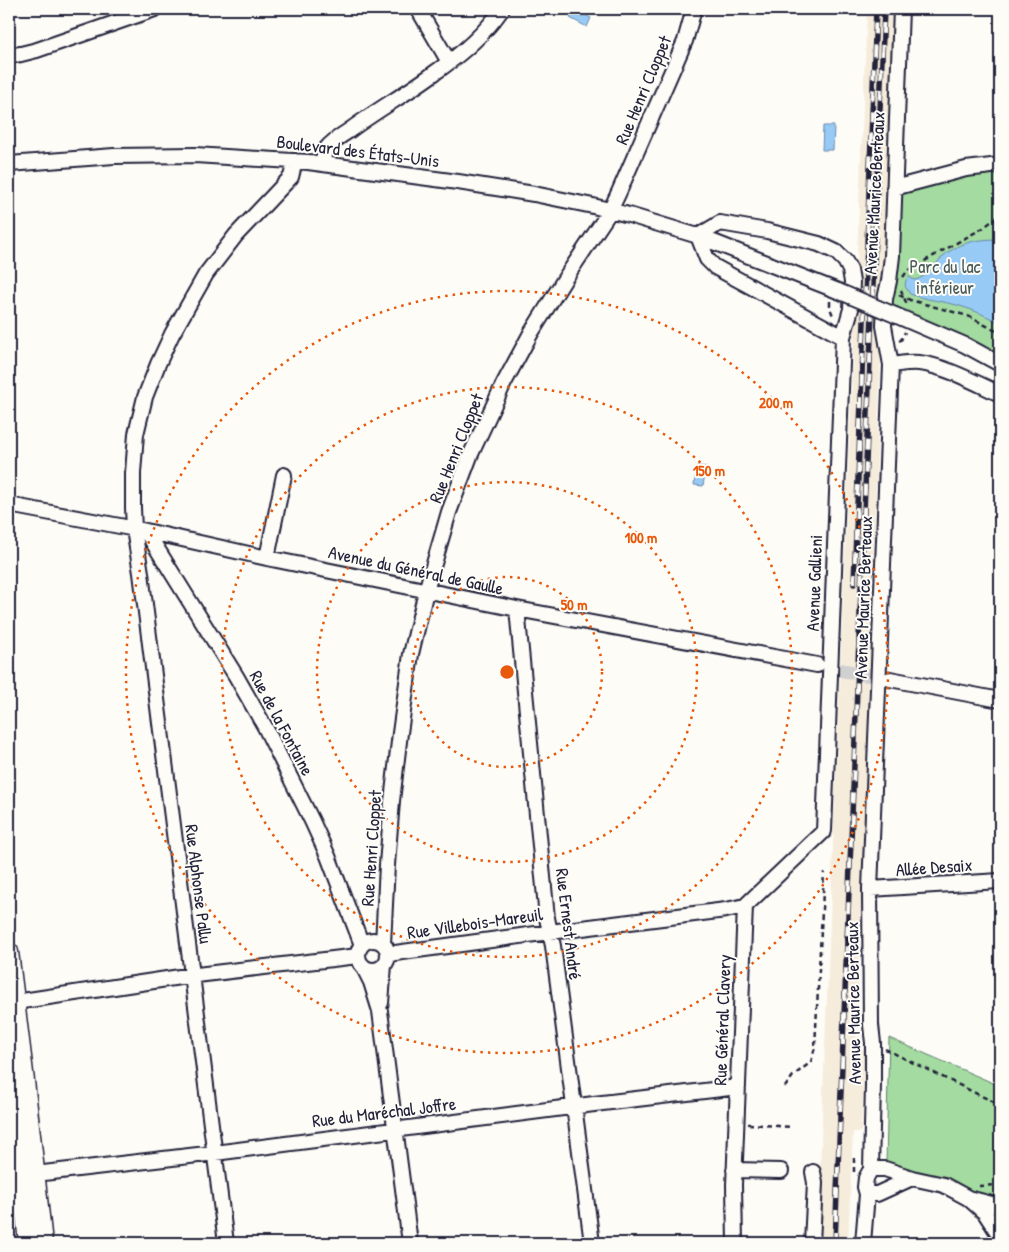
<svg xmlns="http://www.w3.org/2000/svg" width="1009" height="1252" viewBox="0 0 1009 1252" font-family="'Patrick Hand',sans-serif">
	<rect width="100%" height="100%" fill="#fdfcf7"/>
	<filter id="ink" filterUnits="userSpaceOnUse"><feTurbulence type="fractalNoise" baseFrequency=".02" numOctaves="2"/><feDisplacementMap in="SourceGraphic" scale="10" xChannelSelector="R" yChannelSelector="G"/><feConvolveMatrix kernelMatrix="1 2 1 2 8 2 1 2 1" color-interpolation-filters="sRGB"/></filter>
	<g filter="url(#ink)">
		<path fill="#f6ecdb" d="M867,9h26l-37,1039 9,1 -4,83h-8l-5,111h-31z"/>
		<path fill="#a3dba0" stroke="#627e6e" d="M1000,165v199l-115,-53 9,-123z
			M889,1038l111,48v111l-15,-1 -40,-16 -33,-10 -26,-6z"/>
		<path fill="#97cbf5" stroke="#6887ab" d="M575,10l16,8 -4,9 -17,-9z
			M823,126h11l-1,24h-11z
			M1000,239v84c-13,-7 -26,-13 -40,-17 -17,-5 -34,-6 -50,-12l-5,-8 1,-6 3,-3 5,3c15,-2 22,-19 33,-27 16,-12 34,-14 53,-14z
			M697,466l9,1 -3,19 -9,-1z"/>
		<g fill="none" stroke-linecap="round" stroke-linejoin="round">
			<path stroke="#d1d0d1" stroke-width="14" stroke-dasharray="14 7" stroke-linecap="butt" d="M819,666l70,13"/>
			<defs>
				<path id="minor" d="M418,9l31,53
					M9,56l12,-2 16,-4 118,-41
					M9,164l105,-8 81,-1 113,7 150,20 76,12 59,12 36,9 69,21 140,55
					M322,164c1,-5 2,-10 4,-15 6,-8 16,-14 24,-19 27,-20 56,-36 83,-56 26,-18 51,-39 69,-65
					M894,188l72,-19 34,-4
					M895,315l70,30 35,19
					M891,365c9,-1 19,-3 28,-2 26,3 57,20 81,31
					M9,505l137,26 121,27 250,51 300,56
					M146,531l90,145 29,51 47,94 16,35 34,89
					M267,558l17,-83
					M517,609l30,309 6,28 39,297
					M890,679l110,21
					M870,889l130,-8
					M358 955a15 15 0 1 1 30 0a15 15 0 1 1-30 0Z
					M383,944l4,-79 5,-64 8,-68 11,-79 15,-63 23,-79 21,-56 34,-73 27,-50 35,-56 44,-66 9,-19 66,-151 9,-32
					M388,954l162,-22 176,-22 19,-4
					M363,966l8,16 9,29 30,232
					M9,1003l171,-26 178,-21
					M381,1003l3,-38
					M871,1169h14l27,9 32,7 24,13 17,15 15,23
					M734,1170l47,1
					M35,1174l180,-21 379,-49 144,-17
					M867,1194h10l35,-16
					M972,1199l28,7
					M226,1243l-85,-670 -7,-44 -1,-21v-35l3,-39 9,-37 13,-33 14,-30 34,-60 30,-39 55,-58 4,-16
					M735,1243l-1,-58 11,-279 79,-75 19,-494 8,-28 1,-27 -2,-12 -5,-9 -9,-9 -17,-8 -52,-13 -47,-8 -22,13 9,23 8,8 128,70
					M812,1243l3,-60 -2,-11
					M863,1243l4,-49 -2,-7 1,-9 5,-9 2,-84v-42l-2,-18 -1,-136 21,-524 -7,-39 1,-27 4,-18 3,-25 9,-247"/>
				<path id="major" d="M9,952l16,129 18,162
					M9,1065l19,178"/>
			</defs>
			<use href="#minor" stroke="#22223b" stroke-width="18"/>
			<use href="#major" stroke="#22223b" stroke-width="21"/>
			<path stroke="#22223b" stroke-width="2.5" stroke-dasharray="5 4" stroke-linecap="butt" d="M903,277l3,-4 8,-6 69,-39 17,-13
				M901,290l6,15
				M899,295l11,5 58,16 32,17
				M830,301v7l4,10
				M899,341l2,-1 4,-8
				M885,1049l115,56
				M785,1087l8,-11 18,-14 4,-15 9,-175
				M748,1124l44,3
				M854,1158v14
				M979,1186l21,-1"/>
			<use href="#minor" stroke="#fdfcf7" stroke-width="14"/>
			<use href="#major" stroke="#fdfcf7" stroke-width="18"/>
			<defs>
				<path id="rail" d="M854,584l22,-575
					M835,1243l49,-1234"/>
			</defs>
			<use href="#rail" stroke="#22223b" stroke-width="5.5"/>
			<use href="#rail" stroke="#fdfcf7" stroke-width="4" stroke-dasharray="11" stroke-linecap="butt"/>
			<defs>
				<path id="minor-bridge" d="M838,291l57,24"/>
			</defs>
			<use href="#minor-bridge" stroke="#22223b" stroke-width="18" stroke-linecap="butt"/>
			<use href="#minor-bridge" stroke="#fdfcf7" stroke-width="14"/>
		</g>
	</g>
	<g fill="none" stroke="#e8590c" stroke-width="2.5" stroke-dasharray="2.5 5">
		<circle cx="507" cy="672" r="95"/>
		<circle cx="507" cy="672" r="190"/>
		<circle cx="507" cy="672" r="285"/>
		<circle cx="507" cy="672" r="381"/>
	</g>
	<g text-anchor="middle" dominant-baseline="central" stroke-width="4" stroke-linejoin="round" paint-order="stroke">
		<g font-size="18" fill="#22223b" stroke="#fdfcf7">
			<text transform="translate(643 90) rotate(-67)">Rue Henri Cloppet</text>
			<text transform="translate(358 151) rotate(7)">Boulevard des États-Unis</text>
			<text transform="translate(874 193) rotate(-87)">Avenue Maurice Berteaux</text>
			<text transform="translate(456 448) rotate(-68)">Rue Henri Cloppet</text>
			<text transform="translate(416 570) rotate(12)">Avenue du Général de Gaulle</text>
			<text transform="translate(814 583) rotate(-88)">Avenue Gallieni</text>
			<text transform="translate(863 597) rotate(-88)">Avenue Maurice Berteaux</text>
			<text transform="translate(282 723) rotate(62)">Rue de la Fontaine</text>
			<text transform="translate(371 848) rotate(-86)">Rue Henri Cloppet</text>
			<text transform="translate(934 867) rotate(-4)">Allée Desaix</text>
			<text transform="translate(199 884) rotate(83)">Rue Alphonse Pallu</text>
			<text transform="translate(475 923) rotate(-8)">Rue Villebois-Mareuil</text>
			<text transform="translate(569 924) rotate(83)">Rue Ernest André</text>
			<text transform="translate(853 1003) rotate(-91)">Avenue Maurice Berteaux</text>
			<text transform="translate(722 1020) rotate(-88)">Rue Général Clavery</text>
			<text transform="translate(384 1112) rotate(-7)">Rue du Maréchal Joffre</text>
		</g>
		<g font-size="18" fill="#495a59" stroke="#fdfcf7">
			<text x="945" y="266">Parc du lac<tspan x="945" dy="21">inférieur</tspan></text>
		</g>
	</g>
	<circle cx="507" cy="672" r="8" fill="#e8590c" stroke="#fdfcf7" stroke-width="2.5"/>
	<g font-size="15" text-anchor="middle" font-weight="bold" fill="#e8590c" stroke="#fdfcf7" stroke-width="4" stroke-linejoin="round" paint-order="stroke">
		<text x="776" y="408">200 m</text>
		<text x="709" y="476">150 m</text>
		<text x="641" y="543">100 m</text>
		<text x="574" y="610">50 m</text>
	</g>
	<rect width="1009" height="1252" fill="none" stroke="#fdfcf7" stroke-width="30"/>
	<rect x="15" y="15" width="979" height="1222" fill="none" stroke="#22223b" stroke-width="2" filter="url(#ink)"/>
</svg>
